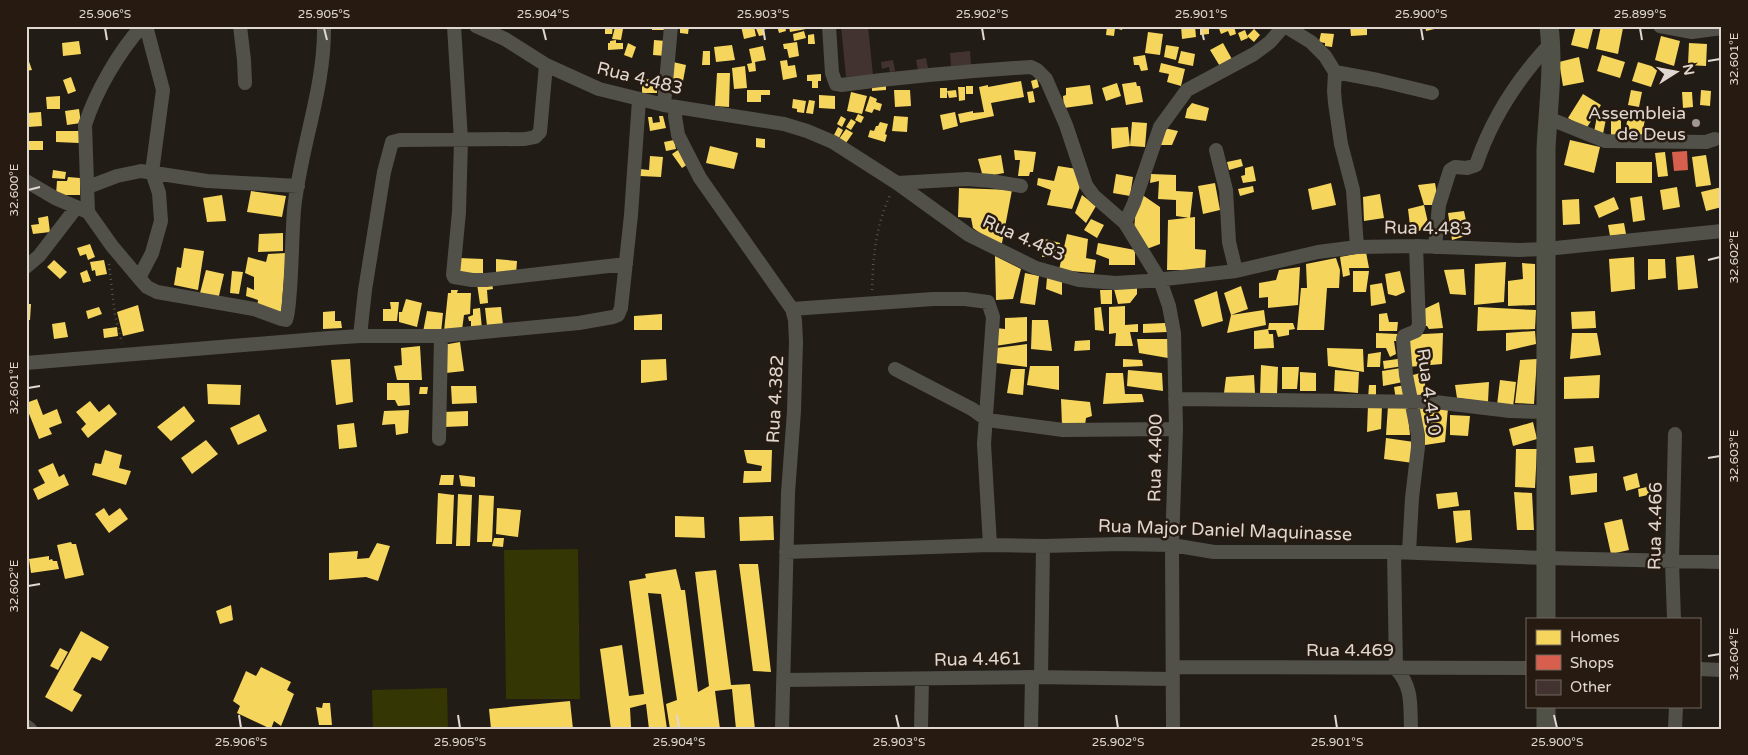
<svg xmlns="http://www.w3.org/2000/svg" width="1748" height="755" viewBox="0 0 1748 755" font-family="'Varela Round',sans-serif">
	<rect width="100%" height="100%" fill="#221c16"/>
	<path fill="#343603" d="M578,549l2,150h-74l-2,-149z
		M447,688l1,41h-75l-1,-39z"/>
	<path fill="#f6d55c" d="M605,26h8l-1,8h-7z
		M652,26h17v4h-17z
		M680,26h9l-1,8 -8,-1z
		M741,26h13l2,10 -12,3z
		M755,26h13l1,2 -6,2 1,5 -5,1z
		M777,26h8l1,5 -7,2z
		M789,26h16l1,3 -16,3z
		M1107,26h16l-1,4 -7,-2 -1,8 -8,-1z
		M1181,26h14l1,11 -14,2z
		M1200,26h9v8l-9,1z
		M1218,26h16l2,8 -6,2 -2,-5 -7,3z
		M1350,26h17v9l-16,1z
		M1425,26h18v1l-17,4z
		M1576,26l17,3 -5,20 -17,-4z
		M1601,26l22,2 -5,26 -22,-5z
		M615,27l8,2 -2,11 -9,-1z
		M1254,29l6,6 -6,7 -7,-6z
		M1245,30l3,8 -7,3 -3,-8z
		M804,31l2,7 -12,3 -1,-7z
		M1148,32l15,2 -3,21 -15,-2z
		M1321,33l13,1 -2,13 -7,-1v-3l-6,-1z
		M814,34l1,10h-7v-9z
		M1661,36l19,5 -6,25 -19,-6z
		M616,40v3h7v6l-15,1v-7h2v-2z
		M654,40l12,1v15l-13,-1z
		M79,41l2,13 -18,2 -1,-13z
		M797,42l2,14 -10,2 -2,-9h-3l-1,-5z
		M628,43l8,4 -4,11 -8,-3z
		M1223,43l10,18 -12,7 -11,-18z
		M1689,43l18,1 -1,22 -18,-1z
		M732,45l3,15 -19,2 -2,-15z
		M1166,45l13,2 -3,13 -12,-3z
		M763,46l3,14 -11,2 1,9 -7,1 -2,-8 5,-1 -3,-14z
		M703,51h7v14h-8z
		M1181,51l14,3 -2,12 -15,-3z
		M26,53l6,17 -6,1z
		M1145,55l3,15 -7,1 -2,-6h-5l-1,-8z
		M1602,55l23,7 -5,16 -23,-7z
		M1579,57l5,25 -21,4 -4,-24z
		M787,60l1,6 7,-1 2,12 -14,3 -3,-19z
		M673,62l13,3 -3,16 -14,-2z
		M1638,62l20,6 -7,19 -19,-6z
		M1161,63l24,6 -4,17 -14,-4 2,-8 -10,-2z
		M745,66l2,22 -13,1 -2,-21z
		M717,73h13l-1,34 -14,-1z
		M821,74v7h-3v7h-6v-7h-5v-6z
		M71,77l5,14 -8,3 -5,-14z
		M642,79l15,1v13h-15z
		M1037,79l2,8 -6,2 -2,-8z
		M1021,81l3,16 -33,6 3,13 -34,7 -2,-9 15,-3v2l11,-1 -5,-25 9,-2v2z
		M872,82h14v8l-14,1z
		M1136,82l1,4h3l3,16 -17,3 -4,-21z
		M1117,83l4,13 -15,5 -4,-13z
		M1090,85l3,19 -29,4 -1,-12 3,-1v-7z
		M966,86h7v8h-7z
		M958,87h7v13l-6,1z
		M940,88h7v10h-7z
		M747,90h23v5h-9v7h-14z
		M894,90h16l1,16 -16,1z
		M956,90l1,7 -8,1 -2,-7z
		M1631,90l11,2 -3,15 -11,-2z
		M1701,90l10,1 -1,15 -10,-1z
		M1033,91l2,11 -6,1 -2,-11z
		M851,92l16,4 -5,18 -15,-3z
		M1682,92h10l1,15 -10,1z
		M1583,94l18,11 -15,24 -18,-11z
		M819,95l16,1v13l-16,-1z
		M60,96v13h-13l-1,-12z
		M870,96l7,3 -1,3 6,2 -2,7 -6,-2 -2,4 -7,-2z
		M793,99l13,2 -2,12 -7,-1v-3l-5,-1z
		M809,100l6,1 -2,13 -7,-1z
		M1192,103l17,5 -3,13 -21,-3 2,-9z
		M79,109l2,14 -14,2 -2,-14z
		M1629,111l17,3 -4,21 -17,-3z
		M41,112l1,14 -14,1 -1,-14z
		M955,112l3,14 -15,4 -3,-15z
		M858,114l6,3 -3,6 -6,-3z
		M1611,114h10v21h-10z
		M659,116h4l3,12 -16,3 -2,-14h4l1,6 7,-1z
		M841,116l5,3 -4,8 -5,-3z
		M894,116l14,1 -1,15 -15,-1z
		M1597,116l9,3 -3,15 -9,-2z
		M851,119l5,3 -5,8 -5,-3z
		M880,122l8,2 -3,10 2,1 -2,7 -17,-5 2,-7 4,1 2,-5h2z
		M1132,122l15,1 -2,24 -15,-1z
		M838,127l5,3 -4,8 -5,-3z
		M1128,127l2,19 -18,3 -1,-21z
		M1164,128l14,3 -6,14h-12z
		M846,129l7,4 -7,10 -7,-4z
		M56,131h23v12l-23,-1z
		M756,138l9,1v9l-9,-1z
		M674,140l2,9 -10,2 -2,-9z
		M1570,140l30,7 -6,26 -30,-8z
		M26,141h17v9h-17z
		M710,146l28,7 -4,16 -28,-6z
		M681,148l10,14 -9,6 -10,-14z
		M1014,150l22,2 -3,20h-3l-1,4h-11l2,-16h-5z
		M1665,152l3,24 -10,1 -3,-24z
		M1001,155l3,18 -21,4 -5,-18z
		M1706,155l5,30 -15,2 -4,-30z
		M650,156l13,1 -2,20 -21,-1v-7l9,1z
		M1241,159l2,7 -14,4 -2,-8z
		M1616,162h36v21h-36z
		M1058,166l19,3 5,12 -10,28 -25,-4 4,-15 -14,-5 1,-7 16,3z
		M1253,166l3,15 -13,2 -2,-7 4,-1v-7z
		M53,170l13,2 -1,7 -13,-1z
		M1116,174l17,3 -3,19 -17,-3z
		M1151,174l25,1v16l17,1 -3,26 -14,-2v-16l-18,-1 1,-18 -9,2z
		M68,177l12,1v17h-24l1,-14h10z
		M1215,183l5,27 -17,4 -5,-28z
		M1331,183l5,22 -24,5 -4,-21z
		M1435,183l4,22h-15l-6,-20z
		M1253,186l1,6 -14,4 -2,-7z
		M1677,187l3,20 -17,3 -3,-20z
		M1722,187v20l-16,4 -5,-19z
		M959,188l53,2 -10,53h-8l-21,-15 -2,-10 -13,-1z
		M251,191l35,5 -4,21 -35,-5z
		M1141,194l19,13v37l-16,6 -10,-20 2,-24z
		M1380,194l4,24 -20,3 -1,-24z
		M222,195l4,26 -19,1 -4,-24z
		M1082,195l14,11 -10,17 -11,-10z
		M1642,196l3,24 -12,2 -3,-24z
		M1614,197l5,12 -20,9 -5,-12z
		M1579,199l1,25 -17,1 -1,-25z
		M1424,205l5,22 -18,7 -3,-25z
		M1464,211l5,24 -17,5 -4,-27z
		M48,216l2,16 -17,2 -2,-9 8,-1 -1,-6z
		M1195,217v32l11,1 -1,20h-38l1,-50z
		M1091,219l13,6 -7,13 -13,-8z
		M1624,223l2,11 -16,2 -2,-11z
		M283,233v18l-25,1 1,-18z
		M1067,234l21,5 -2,19 10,2 -2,13 -35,-3z
		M1045,239l15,4 -2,13 -16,1z
		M1098,243l37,7v15h-26v-6l-13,-5z
		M90,244l5,13 -7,3 -2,-6 -6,2 -3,-8z
		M184,248l20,3 -6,39 -24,-5 3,-18 4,1z
		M1366,252l3,16h-20l1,7 -7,2 -3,-20z
		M286,253l-5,62 -24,-8 1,-7 -12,-4 1,-9 7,3v-13l-9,-4 3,-16 18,5 2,-8z
		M1694,255l4,33 -20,2 -2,-33z
		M995,256l26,13 -8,30 -17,1z
		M1634,257l1,32 -24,3 -2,-33z
		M459,258l24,1v16h-25z
		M1336,258l4,12 -1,18h-12l-3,42h-27l4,-42h6l-1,-24z
		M496,259l21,2 -1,14 -20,-2z
		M1648,259h17l1,19 -18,2z
		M54,260l13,12 -7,7 -13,-12z
		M104,260l3,14 -11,2 -1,-6 -3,1 -2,-9z
		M1506,262l-2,40 -30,3 1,-41z
		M1522,263l13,1v41l-27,1v-25l15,-2z
		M1300,267l-2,38 -30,3v-11l-9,1v-15l17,-3 3,-10z
		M1464,269l2,26 -16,-1 -6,-24z
		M87,270l4,11 -8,2 -3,-10z
		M206,270l18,4 -6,26 -18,-7z
		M232,271l11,1 -4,22 -9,-1z
		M1353,271h16l-3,21h-13z
		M1400,271l5,21 -9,4 -8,-2 -3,-20z
		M1025,273l14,3 -4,29 -15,-2z
		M1047,278l15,2v15l-16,-6z
		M492,283l1,6 -6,1 1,13 -8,1 -3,-20z
		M1382,283l4,20 -15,3 -1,-21z
		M1241,286l7,23 -17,6 -7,-22z
		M1137,288v6l-7,9 -12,1 -4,-15z
		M451,290h7l-1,3h14l-1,21 -6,1 -2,15 -18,1 4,-38h3z
		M1100,290h12v14h-11z
		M1217,291l6,30 -21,6 -8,-27z
		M406,299l16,4 -5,24 -18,-5v-10h3z
		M390,302h9l-2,19h-14v-12h8z
		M1439,302l4,26 -14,1 -2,-3 -8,-1 3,-15z
		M26,304h5l-1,16h-4z
		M138,305l6,26 -21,5 -6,-24z
		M1125,306v19l13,-1v8h-8l3,14h-18l1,-13 -7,1v-27z
		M99,307l3,7 -14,5 -2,-8z
		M501,307l2,18 -16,1 -2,-18z
		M1101,307l3,24 -9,-1 -1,-22z
		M1478,307l58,3 -1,19 -58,2z
		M480,308l2,21 -11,1v-9h-2l-1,-4 5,-2v-6z
		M1264,310l2,15 -39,8 4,-18z
		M335,311v10h6l1,7 -19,1v-17z
		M427,311l16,2 -2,20 -18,-1z
		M1595,311l1,17 -24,1 -1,-17z
		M1387,313l2,9h9l-1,9h-18v-17z
		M662,314v16h-28v-14z
		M1027,317v24l-32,5 1,-18 9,1v-11z
		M1032,320h16l4,31 -21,-2z
		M65,322l3,15 -14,2 -2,-15z
		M1165,323l2,9 -24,1v-9z
		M1269,323h24l2,6 -6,1v5l-11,2 -2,-7h-8z
		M117,327l1,9 -14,2 -1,-9z
		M1268,329l1,5h4l1,14 -20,1v-18z
		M1535,331l1,13 -30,7v-18z
		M1376,333l21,1 1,7h-4l2,13 -6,3 -4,-9h-10z
		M1443,333l-1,31 -34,3 -2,-32z
		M1572,333h25l4,22 -31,4z
		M1137,339h31v19l-29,-5z
		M1090,340v10l-16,1 1,-10z
		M460,342l4,29 -18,2 -3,-28z
		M1027,344v23l-31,-4v-15z
		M420,346l2,34h-25l-3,-14 8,-1 -1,-17z
		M1327,348l36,1 1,23 -36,-6z
		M1381,352l-1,15h-13l1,-13z
		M1405,358l-2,8 -19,3 -1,-8z
		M350,359l3,43 -17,3 -5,-45z
		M666,359l1,21 -26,3v-23z
		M1123,359l19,1 1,6 -20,1z
		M1537,359l-3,45 -19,-1 5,-43z
		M1261,365l17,2 -1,27 -17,1z
		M1030,366h29v24l-32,-5z
		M1282,367h17l-2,22h-15z
		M1401,368l2,14 -20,4 -1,-15z
		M1011,369h14l-2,26 -16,-2z
		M1128,370l34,3 1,18 -36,-5z
		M1335,370l24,2 -1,21 -24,-2z
		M1300,372l16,1v18h-16z
		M1424,372l2,24 -14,2 -3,-22z
		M1106,373h17l2,21h17l2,8 -41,2z
		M1254,375l1,18h-31l2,-16z
		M1600,375l-1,23 -35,1v-22z
		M1500,380l16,2 -3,25 -16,-2z
		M1489,382l-1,20 -31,-4 -2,-13z
		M387,383h22l1,22 -12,1 -3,-6h-8z
		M207,384l34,1 -1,20 -32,-1z
		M1369,385h7v13l-8,1z
		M1405,385l1,14 -10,1 -2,-13z
		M451,386h25l1,17 -25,1z
		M420,387h8l-1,7h-8z
		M37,399l6,16 14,-6 5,14 -13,5 3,6 -13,5 -13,-33v-3z
		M1061,399l29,3 2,14 -6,2 -1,7 -23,1z
		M90,401l9,11 10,-8 8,10 -29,24 -7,-9 5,-5 -10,-12z
		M1368,405l14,1 -1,23 -14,3z
		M184,406l11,15 -24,20 -14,-14z
		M1388,406h19l3,29h-24z
		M1417,406l31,2 -3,34 -20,3z
		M409,410l-1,23 -12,2 -1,-11 -13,1 2,-14z
		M468,411v15l-24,1 -1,-15z
		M259,414l8,17 -29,14 -8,-17z
		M1450,415l20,1 -2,20 -18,-1z
		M1533,422l4,17 -24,7 -4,-17z
		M354,423l3,24 -18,2 -2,-24z
		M1386,438l28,4 -1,21 -29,-4z
		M206,440l12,14 -26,20 -11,-16z
		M1593,446l2,16 -19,1 -2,-15z
		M1516,449h21l-2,39 -20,-1z
		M105,450l17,5 -3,13 12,3 -5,14 -34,-10 3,-12 6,1z
		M744,450h28l-1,32 -28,1 1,-12h17l1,-5 -15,-3z
		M53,463l6,14 5,-3 5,11 -31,15 -5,-11 12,-6 -7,-13z
		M1597,473v19l-26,3 -2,-19z
		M1637,473l3,14 -14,4 -3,-14z
		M441,475h13l-1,10h-14z
		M459,475l16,2v10l-14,-1z
		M1660,484l1,8 -22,5 -1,-8z
		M1457,492l2,14 -21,3 -2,-15z
		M1514,492l18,1 2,37h-17z
		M438,493l16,2 -2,49h-16z
		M458,494l14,1 -2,51h-14z
		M479,495l15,1 -2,46h-15z
		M104,508l5,8 11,-8 8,11 -19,14 -14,-19z
		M497,508l24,2 -3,27 -22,-3z
		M1470,510l2,30 -16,3 -3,-32z
		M675,516l29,1 1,21 -30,-1z
		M773,516l1,24 -34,1 -1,-24z
		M1622,519l7,31 -18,4 -7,-31z
		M494,538h10l-1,9 -11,-1z
		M71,542l1,2h4l8,31 -19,4 -8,-34z
		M377,543l13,3 -12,35 -12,-4 -37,3v-27l29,-2 -1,8 12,-1z
		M49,556v4l3,-1 1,2h4l2,8 -28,4 -2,-14z
		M739,564h19l13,108 -18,-1z
		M676,569l5,21h4l13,102 11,-6 -14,-114 21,-2 15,115 19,-1 5,45h-19l-4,-40 -17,2 5,38h-50l-4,-25 11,-4 -16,-106 -13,-1 19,136h-18l-3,-25 -16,4 1,19 -20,2 -11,-80 22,-4 7,51 15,-2 -15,-113 17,-3 -1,-4z
		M231,605l2,15 -13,4 -4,-13z
		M81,631l28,16 -8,14 -9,-4 -19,33 9,5 -10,17 -27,-15z
		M60,648l8,4 -10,18 -8,-4z
		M261,667l30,15 -4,8 7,4 -13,32 -7,-5 -3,8 -34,-16 3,-7 -7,-5 13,-30 10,5z
		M570,701l3,28h-82l-2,-20z
		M323,703h7l2,22h-13l-3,-18 6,1z"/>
	<path fill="#d6604d" d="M1687,151l1,19 -14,1 -2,-19z"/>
	<path fill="#423330" d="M841,26h27l5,49 -27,2z
		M970,51l1,14 -20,1 -1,-13z
		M926,58l2,10 -10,2 -2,-10z
		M893,60l2,11 -5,1 -1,-5 -7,2 -1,-7z"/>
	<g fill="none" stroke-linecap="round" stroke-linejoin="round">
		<path stroke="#56544e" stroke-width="2.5" stroke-dasharray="1 4" stroke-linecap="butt" d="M109,264l6,52 7,27
			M872,290c1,-35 4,-65 19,-97"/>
		<path stroke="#515149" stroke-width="14" d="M240,26l4,34 1,23
			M454,26l7,114 -2,72 -6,63 1,2 18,3h14l140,-16
			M476,26l29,13 41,26 53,24 65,16 120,19 23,7 26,11 64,41 72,52 67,33 43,12 37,3 31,-2 89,-10 82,-19 39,-5 59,-1 103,4 27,-1 176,-18
			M829,26l3,47 4,11 5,1c63,-8 126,-14 190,-18l6,3 9,9 20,46 20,60 8,11 31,27
			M1285,26l26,16 14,14 10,16 -1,19 1,12 6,41 12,46 4,57
			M1660,26l32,6 30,-4
			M1335,72l43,8 54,13
			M664,105l7,-79
			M676,107l-1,9 3,19 22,43 92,131 3,11 1,22 -2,69 -6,82 -6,236
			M1548,118l57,23 101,1 9,-3
			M1216,150l10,40 3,52 7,29
			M26,181l29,17 33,14 24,34 27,32 8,9 10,5 97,17 27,10 5,1c3,-9 3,-21 4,-30 2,-27 2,-54 4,-80 6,-62 31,-121 30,-184
			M897,183l70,-4 24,2 30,5
			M88,187l29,-11 24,-5 66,10 91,5
			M88,212l-3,-87c11,-34 33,-72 57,-99
			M1435,247l4,-42 11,-35 5,-3 12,1 9,-3c15,-45 42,-87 75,-122
			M26,267l13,-11 37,-48
			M139,278l13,-25 9,-32 -2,-28 -7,-21 11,-82 -17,-64
			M792,309l141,-10h32l23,3 5,15 -9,127 6,101
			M360,336l5,-46 19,-118 8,-30 8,-2 125,-1 10,-2 5,-5 6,-67
			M26,363l303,-25 31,-2h81l138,-13 34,-6 5,-2 3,-7 10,-93 8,-115
			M895,369l77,40 14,10 9,2 68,9 113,-1
			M1175,399l260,3 75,9 37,1
			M439,439l2,-103
			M786,552l204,-7 53,1 77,-2 52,1 42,7h180l152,6 176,4
			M1394,552l2,117c17,18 14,36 15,60
			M1409,552l3,-54 6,-51v-12l-12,-60 -3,-36 1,-3 12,-5 3,-6 -3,-79
			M1674,619l-2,-57 3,-128
			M1174,667l353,1
			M1699,669l23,1
			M1041,677l2,-131
			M784,680l248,-3 141,2
			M26,726l4,3
			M921,729l1,-50
			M1031,729l1,-52
			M1173,729l-1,-184 4,-116 -2,-96 -5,-27 -9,-26 -35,-57 9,-20 26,-76 27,-37 67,-36 16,-12 14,-16
			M1675,729l1,-23"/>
		<path stroke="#515247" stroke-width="19" d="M1546,619v-470c2,-41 8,-82 3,-123
			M1546,729v-23"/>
	</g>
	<path fill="none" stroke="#e0d7d1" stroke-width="2" d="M105,28l2,12M324,28l3,12M543,28l3,12M763,28l2,12M982,28l2,12M1201,28l3,12M1421,28l2,12M1640,28l2,12M1708,61l12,-2M28,190l12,-3M1708,260l12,-3M28,388l12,-2M1708,458l12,-2M28,586l12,-2M1708,656l12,-2M239,715l2,13M458,715l2,13M677,715l2,13M896,715l3,13M1116,715l2,13M1335,715l2,13M1554,715l3,13"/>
	<circle fill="#9e9690" stroke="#271b11" stroke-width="2" cx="1696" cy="123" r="5"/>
	<g text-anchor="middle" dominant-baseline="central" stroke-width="5" stroke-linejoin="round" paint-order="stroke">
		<g font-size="18" fill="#e0d7d1" stroke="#271b11">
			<text transform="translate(640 78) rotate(14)">Rua 4.483</text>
			<text transform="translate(1428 228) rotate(1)">Rua 4.483</text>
			<text transform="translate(1024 238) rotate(24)">Rua 4.483</text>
			<text transform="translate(1429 392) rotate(82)">Rua 4.410</text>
			<text transform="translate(775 399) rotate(-87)">Rua 4.382</text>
			<text transform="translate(1155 458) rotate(-89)">Rua 4.400</text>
			<text transform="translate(1655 526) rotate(-89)">Rua 4.466</text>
			<text transform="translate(1225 530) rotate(2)">Rua Major Daniel Maquinasse</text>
			<text x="1350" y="650">Rua 4.469</text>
			<text transform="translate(978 659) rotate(-1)">Rua 4.461</text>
		</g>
		<g font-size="18" fill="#e0d7d1" stroke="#271b11" text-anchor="end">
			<text x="1686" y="113">Assembleia<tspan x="1686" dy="21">de Deus</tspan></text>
		</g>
	</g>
	<rect width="1748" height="755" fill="none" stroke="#271b11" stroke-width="55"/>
	<rect x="1526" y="618" width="175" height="90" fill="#271b11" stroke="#71665e"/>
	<rect x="1536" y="630" width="25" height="15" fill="#f6d55c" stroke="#71665e"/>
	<text x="1570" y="642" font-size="15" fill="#e0d7d1">Homes</text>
	<rect x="1536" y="655" width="25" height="15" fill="#d6604d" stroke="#71665e"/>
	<text x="1570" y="668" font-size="15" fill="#e0d7d1">Shops</text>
	<rect x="1536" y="680" width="25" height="15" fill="#423330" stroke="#71665e"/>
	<text x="1570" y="692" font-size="15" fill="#e0d7d1">Other</text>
	<g transform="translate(1676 72) rotate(79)" stroke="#271b11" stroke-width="4" paint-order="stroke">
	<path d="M0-4L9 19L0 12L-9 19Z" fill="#e0d7d1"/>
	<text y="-8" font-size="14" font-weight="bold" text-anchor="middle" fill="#e0d7d1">N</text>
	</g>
	<rect x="28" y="28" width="1692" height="700" fill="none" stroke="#e0d7d1" stroke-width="2"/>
	<g font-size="12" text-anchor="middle" fill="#e0d7d1">
		<text x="105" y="18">25.906°S</text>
		<text x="324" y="18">25.905°S</text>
		<text x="543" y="18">25.904°S</text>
		<text x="763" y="18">25.903°S</text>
		<text x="982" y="18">25.902°S</text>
		<text x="1201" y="18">25.901°S</text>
		<text x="1421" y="18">25.900°S</text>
		<text x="1640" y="18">25.899°S</text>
		<text transform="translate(1734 59) rotate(-90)" y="4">32.601°E</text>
		<text transform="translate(14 190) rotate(-90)" y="4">32.600°E</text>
		<text transform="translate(1734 257) rotate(-90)" y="4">32.602°E</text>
		<text transform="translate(14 388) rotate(-90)" y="4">32.601°E</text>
		<text transform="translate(1734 456) rotate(-90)" y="4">32.603°E</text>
		<text transform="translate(14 586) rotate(-90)" y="4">32.602°E</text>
		<text transform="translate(1734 654) rotate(-90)" y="4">32.604°E</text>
		<text x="241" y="746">25.906°S</text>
		<text x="460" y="746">25.905°S</text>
		<text x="679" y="746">25.904°S</text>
		<text x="899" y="746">25.903°S</text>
		<text x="1118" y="746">25.902°S</text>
		<text x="1337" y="746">25.901°S</text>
		<text x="1557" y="746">25.900°S</text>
	</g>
</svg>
